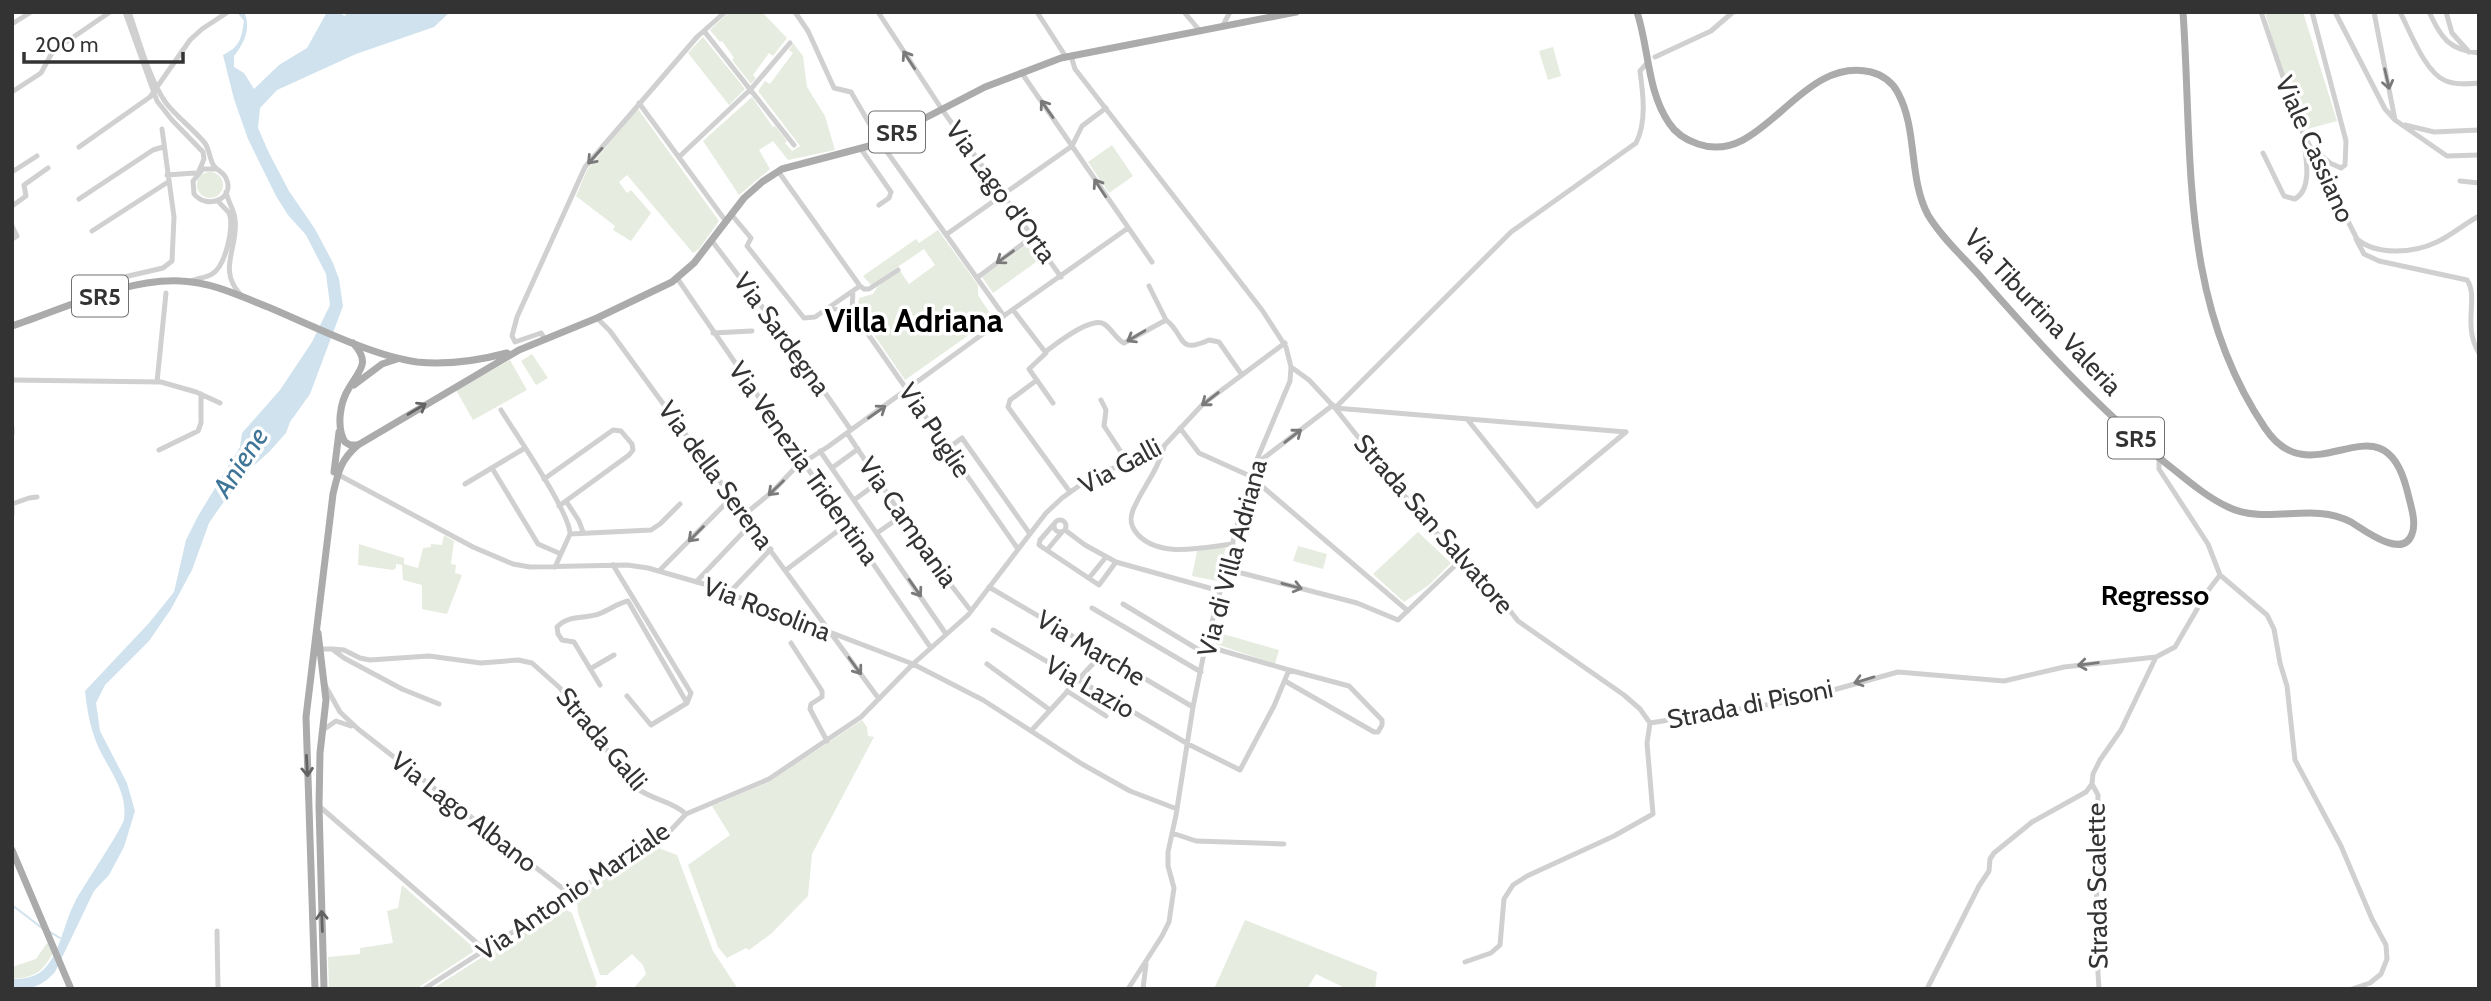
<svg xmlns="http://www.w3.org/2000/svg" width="2491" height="1001" viewBox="0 0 2491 1001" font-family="Cabin,sans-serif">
	<rect width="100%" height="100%" fill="#fff"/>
	<path fill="#e6ecdf" d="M729,12h33l25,26 -14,18 -4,-3 -16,22 3,3 -5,6 -19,-24 2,-2 -12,-17 -2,1 -10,-12z
		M2265,12h38l34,109 -33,9 -28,-78z
		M703,37l42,52 -16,16 -41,-52z
		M793,43l10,13 4,31 18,29 10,34 -47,10 -15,-19 -14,9 11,19 -31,26 -36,-54 49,-44 21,30 2,-1 12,15 -2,2 7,8 8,-5 -42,-55 7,-10 5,3 23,-31 -4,-3z
		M1553,47l8,29 -13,4 -9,-29z
		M638,109l81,112 -20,28 -6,4 -66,-78 -8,7 8,11 4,-3 20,23 -20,28 -18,-11 2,-4 -39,-30 11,-26z
		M1112,145l21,31 -24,17 -21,-31z
		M197 185a13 13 0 1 1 26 0a13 13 0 1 1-26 0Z
		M938,230l40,55v10l15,23 -88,62 -48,-70 2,-12 14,-4 5,-8h3l-2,-1 21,-14 9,13 26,-19 -11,-16 -53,36 -8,-9 53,-37 3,4z
		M1032,241l11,16 -50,36 -11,-16z
		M532,354l16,24 -12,7 -15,-24z
		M510,360l17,30 -54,30 -17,-30z
		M1418,532l33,31 -22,22 -25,17 -31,-28z
		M444,535l10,6 -3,23 5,1 -1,8 7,2 -15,39 -25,-5v-24l-19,-5 -1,-15 -6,-1v4l-3,2 -35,-5 1,-21 45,14v6l14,4 5,-20 8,-1v-3l11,1z
		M1298,546l29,8 -4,15 -30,-8z
		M1226,547l-9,34 -25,-5 5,-25z
		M1216,632l63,18 -4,14 -59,-20 -3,-6z
		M862,720l5,7 1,9 6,1 -62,117 -4,42 -36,37 -23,17 -3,-2 -19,10 -9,-11 -30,-82 42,-30 -18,-29 57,-24z
		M656,847l21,8 36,96 25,38h-105l13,-15 -3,-9 -11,-11 -25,21h-7l-22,-62 -1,-10 4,-9z
		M402,885l70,61 1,6 -57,37h-87l-1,-32 32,-3v-6l33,-5 -6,-32 11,-3z
		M561,907l11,6 25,71 -3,5h-162z
		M1245,920l132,52 -2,17h-28l-31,-15 -9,15h-93z
		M47,943l10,3c-13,23 -17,31 -45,33v-12l24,-8z"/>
	<path fill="#cfe2ee" d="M237,12l8,2c6,17 -2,30 -11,42v11l10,6 10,16 25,-24 28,-17 20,-36h10l8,4 2,-4h103l-16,15 -78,27 -79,36 -17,18 -2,20 11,25 20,38 26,38 18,34 6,16 4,27 -33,88 -20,28 -4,11 -16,18 -22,20 -28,36 -11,16 -17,47 -21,39 -22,32 -44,44 -9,18 4,28 27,52 8,28 -11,36 -15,28 -15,16 -39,81c-14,15 -23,17 -43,17v-10c11,0 22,-1 31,-9 17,-15 21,-48 32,-68 7,-14 48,-74 49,-83 4,-29 -17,-51 -27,-75 -7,-17 -10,-35 -12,-53l64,-68 25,-31 12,-52 12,-24 42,-69 2,-14 38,-43 32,-48 18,-37 -4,-31 -20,-39 -18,-20 -12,-19 -28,-57 -14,-40 -11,-44c16,-8 18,-14 21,-34z"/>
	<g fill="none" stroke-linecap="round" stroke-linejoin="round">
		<path stroke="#cfe2ee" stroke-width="2" d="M12,905l30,23
			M50,932l10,6"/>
		<path stroke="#d0d0d0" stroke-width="5" d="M125,12l32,89 15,19 31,32 1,7 -5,12
			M129,12c10,28 20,67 37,91 11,14 26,25 38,39 6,7 5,17 10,24 4,5 9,6 12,12 10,21 -19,32 -32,16l-1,-13 10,-12h13
			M795,12l13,19 26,57 17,4 22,38
			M878,12l63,96 120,169
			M1037,12l29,45
			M1184,12l16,19
			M2261,12l39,115 57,112c20,17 57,14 80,3 15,-7 27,-18 42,-26
			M2335,12l50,97 10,11 -21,-108
			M2400,12c10,19 25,61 46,69 10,4 22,3 33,2
			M2429,12c13,26 19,38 50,41
			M2446,12l6,21 17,19
			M12,24l19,-12
			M1222,27l8,-15
			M704,31l90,114
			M1071,56l4,13 187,241 24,37 5,20 -1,14 -40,95 -46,177 -11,54 -17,108 -8,37v14l6,22 -5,34 -7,14 -34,53
			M1655,57l56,-26 22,-19
			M1021,72l131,190
			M12,92l29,-19 12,-22 57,-39
			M639,103l86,117
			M2395,120l52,36 32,-1
			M2405,125l29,7 45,-2
			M880,142l124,174
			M79,147l71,-50 40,-57 12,-11 26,-17
			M2312,148l18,15 11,5 4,-3 1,-24 -34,-129
			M861,149l30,43 -2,6 -10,7
			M2263,153l21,43 11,3c19,-11 10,-45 8,-63
			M679,157l72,-68 39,-46
			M778,171l82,115
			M12,172l25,-16
			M167,175l28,-2
			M2460,181l19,2
			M226,192c2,10 8,17 9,27 4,28 -18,50 5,75
			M79,199l74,-49 10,-3
			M12,206l14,-10 -2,-11 24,-17
			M731,214l20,24 -4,8 57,72 11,-1 45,-31
			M12,226l5,10 -5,3
			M92,231l76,-49
			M947,234l125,-88 10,-20 24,-18
			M2356,239l8,15 15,7 88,19c12,17 -5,46 12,73
			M712,241l86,113 53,76
			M978,277l54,-40
			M677,278l254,370
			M111,280l52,-12 9,-7 2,-44 -12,-88
			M191,281c7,-3 15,-3 21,-7 13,-7 23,-48 17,-61 -3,-4 -8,-8 -11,-12
			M860,286l4,3h5l29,-19
			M1149,286l17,34
			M828,308l24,3
			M1013,310l33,43 -17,16 24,34
			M852,311l166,238
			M852,311l1,-20
			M597,318l13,13 269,368
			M713,333l39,-2
			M545,339l-4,-6 -26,9 -3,-6 5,-19 68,-150 112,-130 28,-25
			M1045,352c11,-8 46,-36 59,-28 8,5 12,15 20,19l42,-23c20,15 10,35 43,20l10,2 23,33
			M1291,367l18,13 26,28 92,116 60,57 31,40 106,74 16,14 10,14
			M12,380l149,2 35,10 24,11
			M1037,380l-27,20 -2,7 62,85
			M157,382l9,-89
			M1101,400l5,10 -2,16 23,35
			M1335,408l176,-176 125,-89c11,-21 7,-50 4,-72l8,-9
			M1335,408l291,24
			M501,410c14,23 69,102 69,124
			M1467,419l70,87 89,-74
			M12,428v6
			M1180,428l19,25 51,23 158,135
			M847,433l81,122 43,56
			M1164,447c-6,24 -22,41 -31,63 -3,8 -3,14 2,21 21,29 69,16 98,13
			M947,449l15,-11 68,96
			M159,450l39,-19 3,-8v-29
			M820,451l126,183
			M2159,459v10l49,75 12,31 47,40 7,14 6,34 7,23 8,74 46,86 31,73 14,26 1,14 -6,15 -11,9 -18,6
			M1256,464l77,-59
			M492,468l46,76 23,10
			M832,468l26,-19
			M337,474l136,73 40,17 17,3 97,-2 21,3 56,16 209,80 70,36 99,64 48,27 47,18
			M544,479l69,-49 8,1 11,13 1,6 -4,5 -70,51
			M465,484l60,-36
			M854,500l26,-19
			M566,501l13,20 4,11
			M12,504l17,-6 8,-1
			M12,507v8
			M745,514l27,-22 23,-24 34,-22 155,-113 21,-18 123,-87
			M1054 526a6 6 0 1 1 12 0a6 6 0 1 1-12 0Z
			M1054,524l-14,16 -1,5 60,40 17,-23
			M1065,530l20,15 31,17 104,29
			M877,533l26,-18
			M1047,550l15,-18
			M613,565l78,128 -4,10 -36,22 -24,-29
			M555,567l15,-33 81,-4 9,-6 20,-20
			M1226,569l131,34 41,17 65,-62
			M786,570l61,-46
			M659,571l73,-74
			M1089,578l17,-21
			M696,582l56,-59
			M989,587l204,120
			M728,594l43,-45
			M628,601l59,102
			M1123,604l81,49
			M1092,608l109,64
			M993,630l195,114 52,26 34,-64 15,-36 -83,-24
			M791,643l31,48v6l-11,7 -1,5 17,32
			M321,649h11l12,9 58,31 37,15
			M332,649l12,1 16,8 10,2 59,-4 52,7 37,-3 14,3 28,25 74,98c16,14 37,14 52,28l83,-35 92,-62 52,-53 55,-49 78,-102 16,-15 28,-20 73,-31 40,-43 82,-61
			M987,664l63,46
			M590,669l24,-14
			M1285,681l89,51h4l4,-7v-5l-33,-34 -60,-16
			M325,685l15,27 18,17 213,166
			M600,685l-26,-43 -12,-2 -4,-6 -1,-7c14,-14 29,-7 44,-14 10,-4 17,-10 27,-12
			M1067,691l39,25
			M1650,723l147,-23 101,-28 106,9 60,-14 92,-10 19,-10 32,-55 13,-17
			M323,730l13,-9 15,5
			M1031,731l70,-76
			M2092,784l6,11 -2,145 3,49
			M319,806l166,144
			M1172,833l24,8 88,3
			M217,931l1,58
			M1465,962l26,-9 9,-8 4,-46 9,-14 14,-9 87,-40 39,-22 -6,-71 3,-20
			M424,989l229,-147 17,-11 16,-17
			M1143,989l3,-25
			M1927,989l52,-103 10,-15 1,-12 4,-6 38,-31 54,-30 6,-8 1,-10 7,-14 21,-30 35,-73"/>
		<path stroke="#ababab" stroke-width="7" d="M1637,12c12,36 10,79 32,111 7,11 17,17 29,21 66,23 101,-89 173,-72 12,3 22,11 27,21 20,37 10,84 30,122 15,25 39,45 58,68 59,67 120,134 191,189 16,13 32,26 51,35 39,19 84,-6 123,15 13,8 52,38 61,12 5,-12 -2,-31 -5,-44 -25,-99 -94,11 -142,-62 -86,-127 -72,-271 -82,-416
			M12,326c51,-17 115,-48 169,-45 30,1 59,15 87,26 43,18 104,49 149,55 31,3 60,-1 90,-9
			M353,343c18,20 7,26 -4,45 -9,14 -13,39 -4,54l5,3h7
			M354,385l28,-21 15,-5
			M334,472l5,-40
			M318,633l8,67 -6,53 -1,53 5,183
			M12,850l59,139
			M315,989l-9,-272 27,-223c5,-22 8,-35 25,-49l161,-95 78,-32 75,-36 22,-19 50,-65 18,-16 20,-13 91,-24 112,-58 76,-29 235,-46"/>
	</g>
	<defs><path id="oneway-shaft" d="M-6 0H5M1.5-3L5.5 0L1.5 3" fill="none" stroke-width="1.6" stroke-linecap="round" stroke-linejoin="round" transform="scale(1.75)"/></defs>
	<g stroke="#7a7a7a">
		<use href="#oneway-shaft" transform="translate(909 60) rotate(-123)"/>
		<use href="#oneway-shaft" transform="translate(2387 79) rotate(77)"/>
		<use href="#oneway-shaft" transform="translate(1047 109) rotate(-125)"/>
		<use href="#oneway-shaft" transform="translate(595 156) rotate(132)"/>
		<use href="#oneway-shaft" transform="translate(1100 188) rotate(-123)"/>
		<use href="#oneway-shaft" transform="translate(1005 257) rotate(144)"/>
		<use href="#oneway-shaft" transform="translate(1136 336) rotate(149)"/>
		<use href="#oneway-shaft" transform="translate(1210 399) rotate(142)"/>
		<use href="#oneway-shaft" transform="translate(877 412) rotate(-35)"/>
		<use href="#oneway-shaft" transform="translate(1293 436) rotate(-38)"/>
		<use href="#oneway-shaft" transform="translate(776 488) rotate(136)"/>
		<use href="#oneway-shaft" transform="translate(696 534) rotate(135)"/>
		<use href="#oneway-shaft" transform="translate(1292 586) rotate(15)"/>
		<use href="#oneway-shaft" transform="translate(915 588) rotate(55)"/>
		<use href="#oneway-shaft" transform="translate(2088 664) rotate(173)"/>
		<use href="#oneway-shaft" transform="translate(855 666) rotate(54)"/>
		<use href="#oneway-shaft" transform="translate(1864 680) rotate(163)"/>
	</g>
	<g stroke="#636363">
		<use href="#oneway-shaft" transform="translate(417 409) rotate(-31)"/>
		<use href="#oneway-shaft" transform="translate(307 766) rotate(87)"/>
		<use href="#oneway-shaft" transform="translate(322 921) rotate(-92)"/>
	</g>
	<g text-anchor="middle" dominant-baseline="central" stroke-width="7" stroke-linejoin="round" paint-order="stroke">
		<g fill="#fff" stroke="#707070" stroke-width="2">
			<rect x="869" y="111.5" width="56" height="41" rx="5"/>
			<rect x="72" y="275.5" width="56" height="41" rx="5"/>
			<rect x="2108" y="417.5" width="56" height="41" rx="5"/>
		</g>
		<g font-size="24" font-weight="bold" fill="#333">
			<text x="897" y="132">SR5</text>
			<text x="100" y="296">SR5</text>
			<text x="2136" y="438">SR5</text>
		</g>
		<g font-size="26" fill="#333" stroke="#fff">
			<text transform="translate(2315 149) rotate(66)">Viale Cassiano</text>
			<text transform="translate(1001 192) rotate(54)">Via Lago d'Orta</text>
			<text transform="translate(2043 312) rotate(47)">Via Tiburtina Valeria</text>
			<text transform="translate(782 334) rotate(54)">Via Sardegna</text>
			<text transform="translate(935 430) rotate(56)">Via Puglie</text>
			<text transform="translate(804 463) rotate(55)">Via Venezia Tridentina</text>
			<text transform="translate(1120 466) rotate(-28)">Via Galli</text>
			<text transform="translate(716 475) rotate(54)">Via della Serena</text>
			<text transform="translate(908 522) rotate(55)">Via Campania</text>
			<text transform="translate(1434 524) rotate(49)">Strada San Salvatore</text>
			<text transform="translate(1232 558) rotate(-75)">Via di Villa Adriana</text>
			<text transform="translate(767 609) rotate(21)">Via Rosolina</text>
			<text transform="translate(1091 648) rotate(31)">Via Marche</text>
			<text transform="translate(1090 687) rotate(30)">Via Lazio</text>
			<text transform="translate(1750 704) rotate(-11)">Strada di Pisoni</text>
			<text transform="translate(602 739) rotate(50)">Strada Galli</text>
			<text transform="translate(464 812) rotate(38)">Via Lago Albano</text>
			<text transform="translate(2097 886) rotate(-91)">Strada Scalette</text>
			<text transform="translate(573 891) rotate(-34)">Via Antonio Marziale</text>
		</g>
		<g font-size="28" font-style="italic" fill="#3f7597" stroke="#fff">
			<text transform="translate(240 462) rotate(-57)">Aniene</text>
		</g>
		<g font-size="28" font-weight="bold" fill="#000" stroke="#fff">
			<text x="2155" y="595">Regresso</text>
		</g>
		<g font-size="33" font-weight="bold" fill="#000" stroke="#fff">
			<text x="914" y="320">Villa Adriana</text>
		</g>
	</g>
	<rect width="2491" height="1001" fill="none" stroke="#333333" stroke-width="28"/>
	<path d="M24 52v10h159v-10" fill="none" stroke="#333333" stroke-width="3.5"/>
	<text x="35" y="52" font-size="21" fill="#333333" stroke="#ffffff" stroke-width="5" paint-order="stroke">200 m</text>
</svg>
